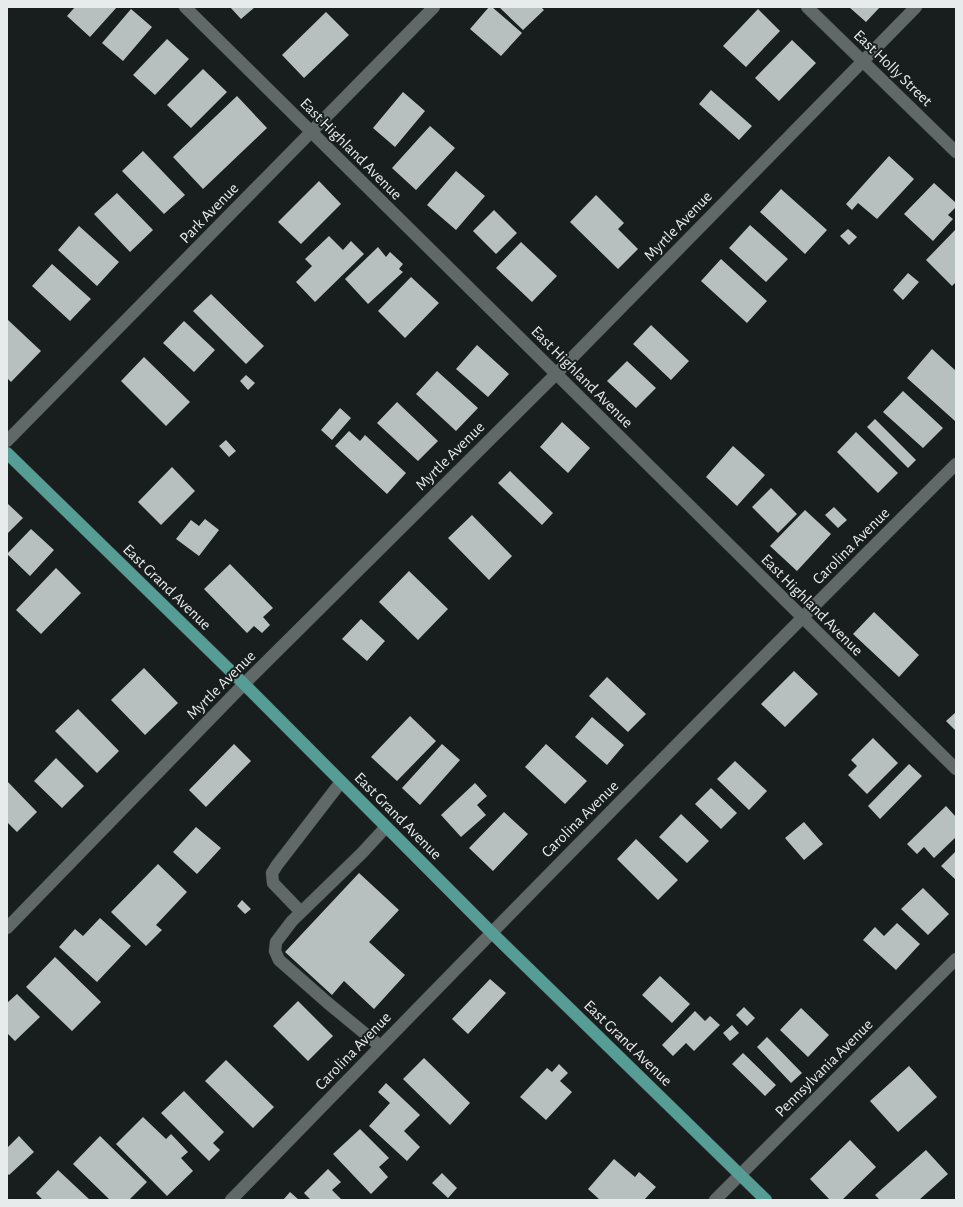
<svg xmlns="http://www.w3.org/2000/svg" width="963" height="1207" viewBox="0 0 963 1207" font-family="'Alegreya Sans',sans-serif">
	<rect width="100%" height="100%" fill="#181e1d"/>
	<path fill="#b7c0be" d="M75,7h42l-27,30 -23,-21z
		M230,7h25l-14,12z
		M489,7h3l30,26 -21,23 -31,-27z
		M499,7h42l3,3 -21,20z
		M849,7h31l-14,15z
		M131,9l21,18 -29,34 -21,-18z
		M758,9l22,22 -34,36 -23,-21z
		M326,12l23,23 -45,43 -22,-23z
		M167,39l22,20 -34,36 -22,-20z
		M792,40l24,23 -37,38 -24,-23z
		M203,69l24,23 -36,36 -24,-23z
		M711,90l41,36 -13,14 -40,-36z
		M403,92l22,19 -30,36 -22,-19z
		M237,96l30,32 -64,61 -30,-32z
		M430,126l25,22 -39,42 -24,-22z
		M143,151l42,44 -21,19 -42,-43z
		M889,156l25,23 -37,40 -19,-16 -6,7 -6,-6z
		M456,171l29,25 -29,34 -29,-25z
		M319,181l22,23 -40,40 -23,-22z
		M934,183l22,20v4l-8,8 5,4 -20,22 -29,-27z
		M781,189l46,41 -22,24 -45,-42z
		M117,193l36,37 -23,22 -36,-38z
		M596,195l28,28 -6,6 20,20 -20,20 -48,-47z
		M494,210l23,23 -21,21 -23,-23z
		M750,225l38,34 -22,23 -37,-34z
		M79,226l40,36 -22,24 -39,-36z
		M848,229l9,8 -8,8 -9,-9z
		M956,229v53l-4,4 -26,-26z
		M329,236l14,14 8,-9 13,13 -49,48 -19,-20 16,-16 -7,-7z
		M521,242l36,34 -25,26 -36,-34z
		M378,247l8,10 4,-5 13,12 -4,5 4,3 -35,32 -23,-25z
		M721,259l46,42 -20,22 -46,-42z
		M52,264l39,35 -21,22 -38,-35z
		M908,273l11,9 -16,18 -10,-10z
		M411,277l28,26 -34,35 -27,-27z
		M211,294l53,52 -18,18 -53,-53z
		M7,319l34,32 -30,31 -4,-4z
		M184,321l31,29 -21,22 -31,-29z
		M651,325l38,36 -18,19 -38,-36z
		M477,345l32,29 -21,23 -32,-28z
		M932,349l24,22 -1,50 -48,-43z
		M144,357l46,45 -24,24 -45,-45z
		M627,361l29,27 -20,20 -29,-27z
		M437,371l41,37 -22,23 -40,-37z
		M246,375l9,8 -7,7 -8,-9z
		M903,391l40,37 -20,20 -40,-36z
		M397,402l41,39 -20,20 -41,-38z
		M340,408l11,10 -19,22 -11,-10z
		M875,419l41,41 -8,8 -41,-41z
		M562,422l28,26 -22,25 -28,-26z
		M349,431l11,10 5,-6 41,38 -19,21 -52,-48z
		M856,432l42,41 -20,20 -41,-41z
		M226,440l10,11 -7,6 -10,-11z
		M733,446l32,29 -28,31 -31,-29z
		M172,467l23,24 -34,34 -23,-23z
		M510,471l43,42 -11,12 -44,-42z
		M771,488l26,26 -19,19 -26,-26z
		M7,503l16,15 -16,16z
		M834,507l13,13 -9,8 -13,-13z
		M805,510l26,24 -34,37 -27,-25z
		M472,515l40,41 -23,24 -41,-42z
		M205,519l14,11 -20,26 -23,-17 15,-19 8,6z
		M31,529l23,21 -24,26 -23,-22z
		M230,564l43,44 -10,9 7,8 -8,8 -8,-7 -7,7 -43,-44z
		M56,568l25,25 -40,41 -25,-24z
		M409,571l39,38 -30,31 -39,-38z
		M874,612l45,43 -20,22 -46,-43z
		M361,619l24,22 -18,20 -25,-22z
		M144,668l34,35 -33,32 -34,-35z
		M794,671l24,23 -33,33 -24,-23z
		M607,677l39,37 -18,18 -39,-36z
		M78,709l41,42 -22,22 -42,-42z
		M956,712v19l-10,-10z
		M410,716l26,25 -39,40 -26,-24z
		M592,717l32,28 -17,20 -32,-28z
		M873,738l25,25 -31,31 -19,-19 9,-9 -6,-6z
		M234,744l17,17 -45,46 -17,-17z
		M442,744l18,16 -40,45 -18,-17z
		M546,744l41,37 -22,23 -40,-37z
		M56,758l28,28 -22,22 -28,-27z
		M735,761l32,30 -18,19 -32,-31z
		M909,764l13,12 -42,43 -12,-13z
		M7,781l30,31 -20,20 -10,-10z
		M475,783l12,13 -10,9 9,10 -25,22 -20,-22z
		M711,788l26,25 -16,16 -26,-25z
		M946,806l10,11v20l-22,21 -10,-11 -7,7 -10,-10z
		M504,812l24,22 -35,37 -24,-23z
		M681,814l28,27 -22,22 -28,-26z
		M804,822l19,22 -19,16 -19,-22z
		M196,827l25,21 -24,26 -24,-22z
		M636,839l42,41 -20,20 -41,-41z
		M956,851v29l-15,-14z
		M158,864l29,28 -31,33 6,5 -16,16 -35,-34z
		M359,873l40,37 -30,32 36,33 -31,34 -30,-28 -12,14 -47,-43z
		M923,888l26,26 -21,21 -27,-26z
		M242,900l9,9 -6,5 -8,-8z
		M100,918l31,28 -34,36 -38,-35 16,-18 8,7z
		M897,923l23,21 -24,26 -33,-30 12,-13 9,9z
		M55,957l46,45 -29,29 -46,-44z
		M660,976l30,28 -18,19 -30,-28z
		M490,979l16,14 -38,41 -16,-15z
		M17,994l23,23 -25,24 -8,-8v-30z
		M298,1001l35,35 -25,25 -35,-35z
		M744,1007l11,11 -8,8 -11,-11z
		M801,1008l28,27 -21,22 -28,-27z
		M695,1011l10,10 5,-5 10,9 -26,26 -8,-8 -13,13 -11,-11z
		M732,1025l7,8 -9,8 -7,-8z
		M767,1037l35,36 -11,10 -34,-36z
		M743,1053l33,32 -11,11 -33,-32z
		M424,1058l46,45 -20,22 -47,-46z
		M226,1060l48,47 -21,21 -48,-47z
		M559,1064l9,9 -8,8 12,11 -26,28 -26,-23 27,-29 5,4z
		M909,1066l28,31 -39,35 -28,-31z
		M386,1083l34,32 -16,16 16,16 -13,14 -38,-35 21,-23 -12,-11z
		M184,1091l40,41 -11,11 7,7 -11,11 -48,-48z
		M143,1117l23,22 5,-5 17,18 -7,6 12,13 -26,25 -51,-52z
		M360,1129l29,29 -10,9 9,10 -17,17 -38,-40z
		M19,1136l15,16 -25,23 -2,-2v-25z
		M100,1136l47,46 -18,18h-19l-37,-36z
		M850,1140l26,27 -34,33h-12l-20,-21z
		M926,1150l22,24 -29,26h-39l-5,-5z
		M614,1159l21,18 4,-5 17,15 -12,13h-44l-12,-11z
		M328,1169l13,13 -9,8 10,10h-31l-7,-7z
		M58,1170l32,30h-47l-7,-7z
		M442,1173l15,15 -9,10 -16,-15z
		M290,1192l9,8h-16z"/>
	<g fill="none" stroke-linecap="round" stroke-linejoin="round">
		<defs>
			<path id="minor" d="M185,7l771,762
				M807,7l149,145
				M7,441l427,-434
				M301,912l-28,-29 -1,-10 5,-8 64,-83
				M7,928l237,-244 312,-310 360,-367
				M380,1046l-51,-42 -50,-44 -4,-9 1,-9 16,-21 70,-68 24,-26
				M231,1200c240,-247 481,-493 725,-736
				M715,1200l241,-241"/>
			<path id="major" d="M7,453l237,231 247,248 275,268"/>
		</defs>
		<use href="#minor" stroke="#363a3a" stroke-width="13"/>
		<use href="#major" stroke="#363a3a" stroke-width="13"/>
		<use href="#minor" stroke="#616968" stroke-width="12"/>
		<use href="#major" stroke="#569d95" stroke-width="12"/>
	</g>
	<g text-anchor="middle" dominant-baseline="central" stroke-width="4" stroke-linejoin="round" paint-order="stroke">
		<g font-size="16" fill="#e7ebeb" stroke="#181e1d">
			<text transform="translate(893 68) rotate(44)">East Holly Street</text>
			<text transform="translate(351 149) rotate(45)">East Highland Avenue</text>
			<text transform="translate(209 213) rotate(-46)">Park Avenue</text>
			<text transform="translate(678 226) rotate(-46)">Myrtle Avenue</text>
			<text transform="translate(582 377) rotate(45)">East Highland Avenue</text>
			<text transform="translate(450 456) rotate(-45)">Myrtle Avenue</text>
			<text transform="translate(851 546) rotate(-45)">Carolina Avenue</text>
			<text transform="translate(167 587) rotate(44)">East Grand Avenue</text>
			<text transform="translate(812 605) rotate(45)">East Highland Avenue</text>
			<text transform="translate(221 685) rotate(-45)">Myrtle Avenue</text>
			<text transform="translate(398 816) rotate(45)">East Grand Avenue</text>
			<text transform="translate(580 819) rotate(-45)">Carolina Avenue</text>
			<text transform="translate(628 1043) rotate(44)">East Grand Avenue</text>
			<text transform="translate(353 1051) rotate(-46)">Carolina Avenue</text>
			<text transform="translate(824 1068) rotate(-45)">Pennsylvania Avenue</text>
		</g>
	</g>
	<rect width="963" height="1207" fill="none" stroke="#e7ebeb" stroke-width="16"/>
</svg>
